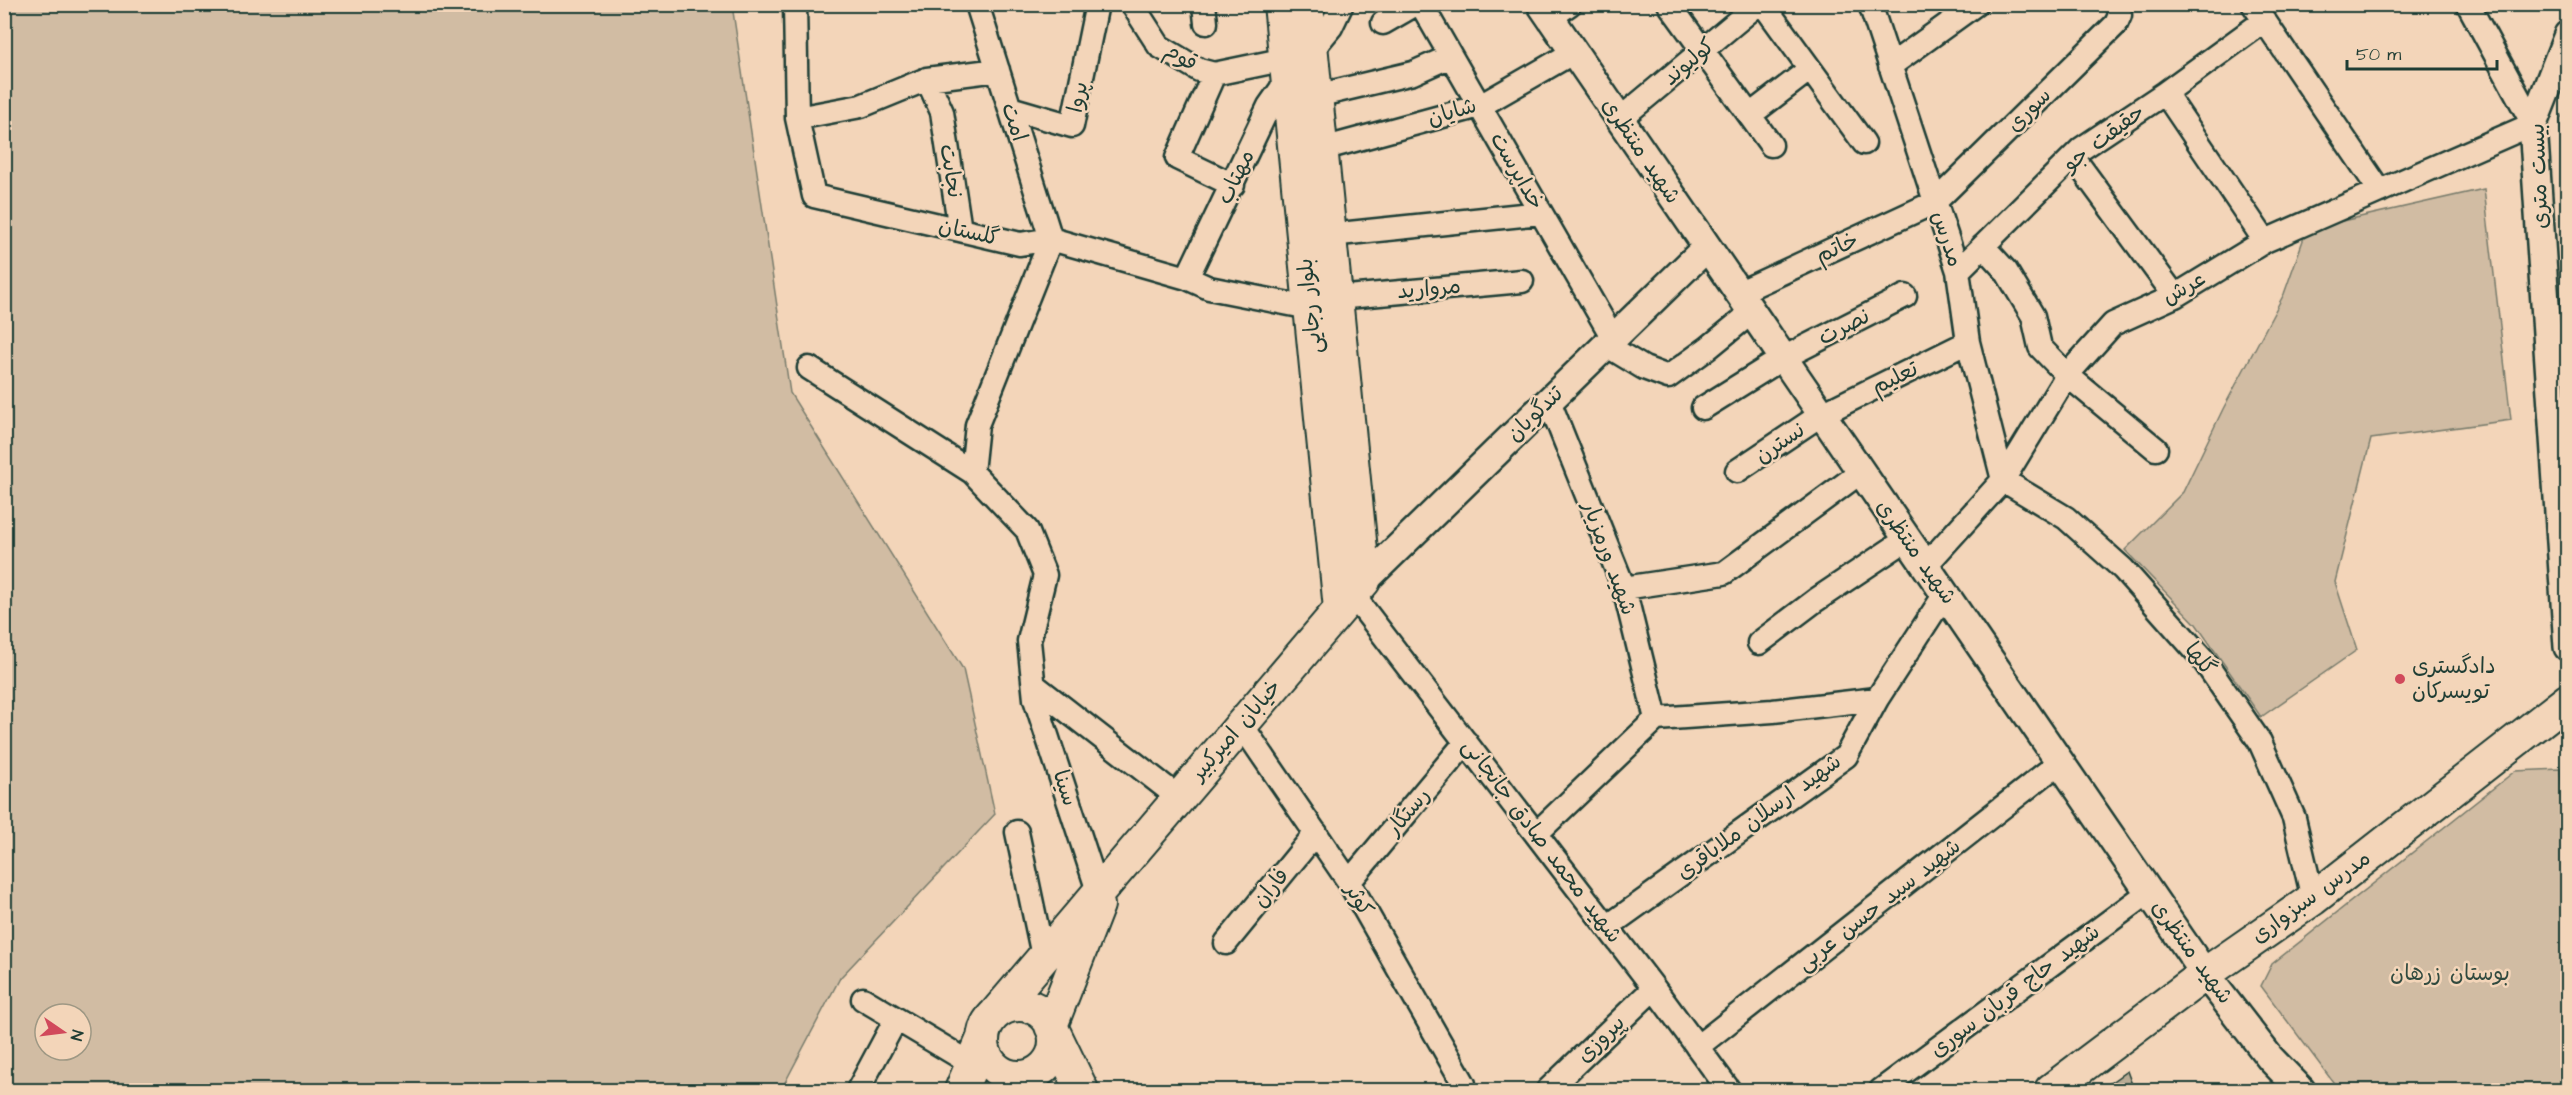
<svg xmlns="http://www.w3.org/2000/svg" width="2572" height="1095" viewBox="0 0 2572 1095" font-family="'Architects Daughter','Playpen Sans Arabic',sans-serif">
	<rect width="100%" height="100%" fill="#f3d5b9"/>
	<filter id="ink" filterUnits="userSpaceOnUse"><feTurbulence type="fractalNoise" baseFrequency=".0167" numOctaves="2"/><feDisplacementMap in="SourceGraphic" scale="12" xChannelSelector="R" yChannelSelector="G"/><feConvolveMatrix kernelMatrix="1 2 1 2 8 2 1 2 1" color-interpolation-filters="sRGB"/></filter>
	<g filter="url(#ink)">
		<path fill="#d1bca3" stroke="#787c6c" stroke-width="1.5" fill-rule="evenodd" d="M5,4l727,1 58,388 173,276 32,145 -155,164 -59,112h-776zM45,1014h36v36h-36z
			M2567,108v157l-7,-146z
			M2484,189l27,231 -140,19 -36,143 22,68 -96,67 -65,-93 -71,-74 58,-58 40,-83 61,-115 23,-65z
			M2560,769l8,93 -1,228h-228l-78,-104 11,-22 243,-193z"/>
		<path fill="#b8ab94" stroke="#1f3d34" stroke-width="1.5" d="M2127,1071l7,19h-34z"/>
		<g fill="none" stroke-linecap="round" stroke-linejoin="round">
			<defs>
				<path id="minor" d="M795,4l2,114 17,78 206,48 31,-5 136,39 22,10 101,20
					M977,4l74,235 -74,186 -5,47 55,58 18,45 -16,66 6,58 63,192
					M1132,4l27,42 40,24 15,4 72,-15
					M1204,4l2,19
					M1421,4l192,334
					M1669,4l102,141
					M1763,4l101,139
					M1870,4l88,267 10,71 35,138 63,38 57,51 79,89 58,84 34,76 19,81
					M2253,4l127,187
					M1550,18l20,-14
					M1383,23l33,-19
					M1312,50l19,-23 11,-23
					M1890,66l86,-62
					M1214,74l-37,84 56,27
					M927,79l15,33 18,118
					M2165,93l100,148
					M1316,96l97,-23 38,-17
					M1010,108l62,18 25,-122
					M1750,115l60,-46
					M797,118l64,-12 66,-27 71,-9
					M1620,119l138,-115
					M1322,149l158,-43 94,-54
					M2073,157l102,139
					M1330,235l211,-22
					M1983,246l23,25 27,45 7,31 27,28 89,74
					M1958,271l123,-122 84,-56 99,-72
					M1187,278l82,-172 19,-27
					M1738,293l197,-91 181,-178 4,-9 -2,-11
					M1336,298l186,-17
					M1606,345l38,23 24,9 40,-29 44,-36
					M809,368l163,104
					M1549,401l75,187 32,131
					M1703,408l80,-50 122,-62
					M1737,471l85,-57 146,-72
					M1926,565l77,-85 64,-105 46,-51 62,-28 90,-55 268,-117 -65,-120
					M1624,588l100,-15 137,-101
					M1352,594l302,394 75,102
					M1759,643l57,-43 91,-61
					M1034,685l144,112
					M1241,724l108,158 115,202
					M1017,832l26,124
					M1536,834l120,-115 117,-8 104,-12
					M1349,882l117,-140
					M1607,927l239,-171 31,-57 68,-105
					M1226,943l90,-110
					M863,999l109,65
					M1697,1047l363,-285
					M858,1090l38,-71
					M1548,1090l106,-102
					M1881,1090l268,-198"/>
				<path id="tertiary" d="M1541,4l664,970 65,84 31,32
					M2568,35l-35,89 35,523
					M1364,581l343,-334"/>
				<path id="secondary" d="M1280,4l60,605
					M983 1041a36 36 0 1 1 72 0a36 36 0 1 1-72 0Z
					M996,1013l368,-432 -57,-577
					M961,1090l22,-52
					M1082,1090l-31,-64 47,-121
					M2051,1090l154,-116 108,-75 255,-199"/>
			</defs>
			<use href="#minor" stroke="#1f3d34" stroke-width="27"/>
			<use href="#tertiary" stroke="#1f3d34" stroke-width="32"/>
			<use href="#secondary" stroke="#1f3d34" stroke-width="36"/>
			<use href="#minor" stroke="#f3d5b9" stroke-width="22"/>
			<use href="#tertiary" stroke="#f3d5b9" stroke-width="27"/>
			<use href="#secondary" stroke="#f3d5b9" stroke-width="32"/>
		</g>
	</g>
	<circle fill="#d1495b" stroke="#f3d5b9" stroke-width="2" cx="2400" cy="679" r="6"/>
	<g text-anchor="middle" dominant-baseline="central" stroke-width="5" stroke-linejoin="round" paint-order="stroke">
		<g font-size="22" fill="#1f3d34" stroke="#f3d5b9">
			<text transform="translate(1181 57) rotate(31)">قوم</text>
			<text transform="translate(1689 62) rotate(-40)">کولیوند</text>
			<text transform="translate(1078 97) rotate(-78)">پروا</text>
			<text transform="translate(2029 110) rotate(-45)">سوری</text>
			<text transform="translate(1452 112) rotate(-17)">شایان</text>
			<text transform="translate(1014 122) rotate(72)">امت</text>
			<text transform="translate(2104 138) rotate(-37)">حقیقت جو</text>
			<text transform="translate(1641 151) rotate(56)">شهید منتظری</text>
			<text transform="translate(951 171) rotate(81)">نجابت</text>
			<text transform="translate(1517 171) rotate(60)">خداپرست</text>
			<text transform="translate(2539 176) rotate(-92)">بیست متری</text>
			<text transform="translate(1236 177) rotate(-64)">مهتاب</text>
			<text transform="translate(969 232) rotate(13)">گلستان</text>
			<text transform="translate(1947 239) rotate(72)">مدرس</text>
			<text transform="translate(1837 248) rotate(-25)">خاتم</text>
			<text transform="translate(2184 288) rotate(-29)">عرش</text>
			<text transform="translate(1429 289) rotate(-5)">مروارید</text>
			<text transform="translate(1310 306) rotate(-96)">بلوار رجایی</text>
			<text transform="translate(1844 327) rotate(-27)">نصرت</text>
			<text transform="translate(1895 378) rotate(-26)">تعلیم</text>
			<text transform="translate(1535 414) rotate(-44)">تندگویان</text>
			<text transform="translate(1780 443) rotate(-34)">نسترن</text>
			<text transform="translate(1916 552) rotate(55)">شهید منتظری</text>
			<text transform="translate(1609 558) rotate(70)">شهید ورمزیار</text>
			<text transform="translate(2200 659) rotate(52)">گلها</text>
			<text transform="translate(1236 730) rotate(-49)">خیابان امیرکبیر</text>
			<text transform="translate(1065 788) rotate(72)">سینا</text>
			<text transform="translate(1408 812) rotate(-50)">رستگار</text>
			<text transform="translate(1759 817) rotate(-36)">شهید ارسلان ملاباقری</text>
			<text transform="translate(1542 841) rotate(53)">شهید محمد صادق جانجانی</text>
			<text transform="translate(1271 888) rotate(-51)">فاران</text>
			<text transform="translate(2311 897) rotate(-36)">مدرس سبزواری</text>
			<text transform="translate(1359 900) rotate(60)">کوثر</text>
			<text transform="translate(1879 905) rotate(-38)">شهید سید حسن عربی</text>
			<text transform="translate(2192 952) rotate(54)">شهید منتظری</text>
			<text transform="translate(2015 991) rotate(-37)">شهید حاج قربان سوری</text>
			<text transform="translate(1601 1039) rotate(-44)">پیروزی</text>
		</g>
		<g font-size="22" fill="#1f3d34" stroke="#f3d5b9" text-anchor="start">
			<text x="2412" y="666">دادگستری<tspan x="2412" dy="25">تویسرکان</tspan></text>
		</g>
		<g font-size="22" fill="#314a3f" stroke="#f3d5b9">
			<text x="2450" y="973">بوستان زرهان</text>
		</g>
	</g>
	<rect width="2572" height="1095" fill="none" stroke="#f3d5b9" stroke-width="24"/>
	<rect x="12" y="12" width="2548" height="1071" fill="none" stroke="#1f3d34" stroke-width="2" filter="url(#ink)"/>
	<g transform="translate(63 1032) rotate(104)"><circle r="28" fill="#f3d5b9" stroke="#9e9884" stroke-width="1.5"/>
	<path d="M0-4.5L10 22L0 15L-10 22Z" fill="#d1495b"/>
	<text y="-9" font-size="16" font-weight="bold" text-anchor="middle" fill="#1f3d34">N</text>
	</g>
	<path d="M2347 60v9h150v-9" fill="none" stroke="#1f3d34" stroke-width="3"/>
	<text x="2356" y="60" font-size="18" fill="#1f3d34" stroke="#f3d5b9" stroke-width="4.5" paint-order="stroke">50 m</text>
</svg>
